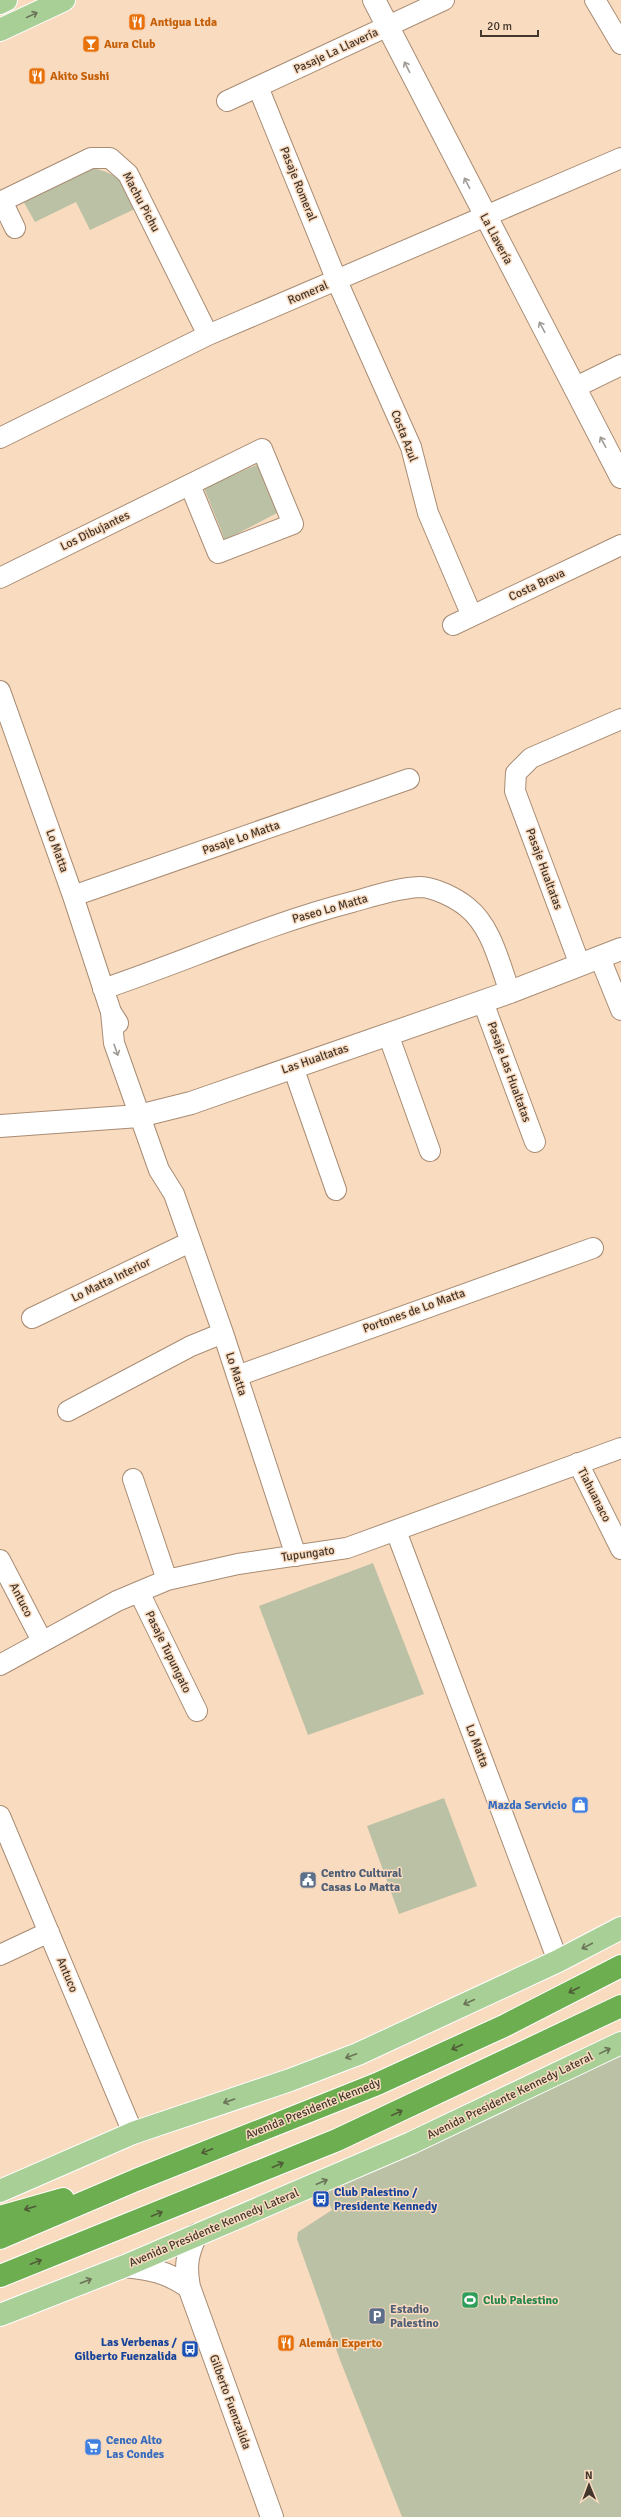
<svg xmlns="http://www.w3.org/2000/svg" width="621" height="2517" viewBox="0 0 621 2517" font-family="Signika,sans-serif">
	<rect width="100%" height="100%" fill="#f9dbc0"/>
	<path fill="#bbc1a5" d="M92,168c29,6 31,16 45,40l-47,22 -14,-28 -41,20 -13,-23z
		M259,464l20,48 -54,28 -21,-52z
		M373,1563l51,131 -116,41 -49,-129z
		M444,1798l33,88 -78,28 -32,-88z
		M621,2049v468h-219l-62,-157 -43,-121 1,-7 34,-22 -10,-25z"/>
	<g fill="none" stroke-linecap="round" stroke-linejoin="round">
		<defs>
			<path id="minor" d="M595,0l26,44
				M258,87l79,194 74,166 17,66 44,103
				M227,101l217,-101
				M2,201l13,27
				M0,202l91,-44h19l18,16 80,161
				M574,388l47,-23
				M0,438l208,-103 413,-177
				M0,578l262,-129 31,75 -75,29 -28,-68
				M453,625l168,-80
				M0,691l73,205 38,116 7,11
				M73,896l336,-117
				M600,958l21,52
				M580,965l-65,-174 1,-18 15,-15 90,-39
				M103,989c83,-28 164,-65 249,-87 22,-6 45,-14 68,-15 14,0 36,11 47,20 25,20 32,56 43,85
				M483,1002l52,140
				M111,1012l3,31 45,127 15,24 49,139 73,223
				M388,1034l42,117
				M293,1067l43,123
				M32,1318l158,-76
				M237,1376l356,-128
				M68,1411l123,-65 32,-13
				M578,1463l43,86
				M133,1479l34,101
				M396,1531l162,430
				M0,1560l42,81
				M139,1592l58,119
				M0,1665l117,-64 50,-21 71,-16 109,-16 274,-100
				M0,1816l133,317
				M0,1955l49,-23"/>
			<path id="tertiary" d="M374,0l247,477
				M0,1126l139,-10 52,-13 319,-111 111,-43
				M196,2235c-9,19 -11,31 -7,52l83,230
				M125,2266c27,3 42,6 64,21"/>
			<path id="primary" d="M0,3l6,-3
				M0,30l64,-30
				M0,2191l133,-58 157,-53 68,-26 200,-93 63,-33
				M0,2315l125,-49 286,-123 210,-100"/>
			<path id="motorway" d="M0,2217l63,-18
				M0,2238l136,-58 241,-96 127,-58 117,-60
				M0,2276l337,-136 284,-134"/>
		</defs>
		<use href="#minor" stroke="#a88c73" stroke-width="22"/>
		<use href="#tertiary" stroke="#a88c73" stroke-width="24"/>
		<use href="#primary" stroke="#fff" stroke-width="24"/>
		<use href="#motorway" stroke="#fff" stroke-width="24"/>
		<use href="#minor" stroke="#fff" stroke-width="20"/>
		<use href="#tertiary" stroke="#fff" stroke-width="22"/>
		<use href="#primary" stroke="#a7cf96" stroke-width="22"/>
		<use href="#motorway" stroke="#6daf50" stroke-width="22"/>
	</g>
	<defs><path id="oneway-shaft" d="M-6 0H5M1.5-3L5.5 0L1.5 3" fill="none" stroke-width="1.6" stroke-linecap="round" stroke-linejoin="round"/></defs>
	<g stroke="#6b7457">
		<use href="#oneway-shaft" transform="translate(32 15) rotate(-25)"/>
		<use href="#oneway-shaft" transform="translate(587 1946) rotate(152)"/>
		<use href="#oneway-shaft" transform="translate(469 2002) rotate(155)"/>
		<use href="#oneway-shaft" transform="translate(605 2051) rotate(-26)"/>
		<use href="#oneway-shaft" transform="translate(351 2056) rotate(159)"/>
		<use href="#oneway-shaft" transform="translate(229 2101) rotate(161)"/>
		<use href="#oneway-shaft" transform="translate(322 2182) rotate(-23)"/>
		<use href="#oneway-shaft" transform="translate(86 2281) rotate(-21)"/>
	</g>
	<g stroke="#a19b96">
		<use href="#oneway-shaft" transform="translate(407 67) rotate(-117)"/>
		<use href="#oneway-shaft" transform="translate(467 183) rotate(-117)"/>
		<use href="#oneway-shaft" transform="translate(542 327) rotate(-118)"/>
		<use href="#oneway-shaft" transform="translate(603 442) rotate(-118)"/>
		<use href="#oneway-shaft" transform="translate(116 1050) rotate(71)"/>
	</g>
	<g stroke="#505b38">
		<use href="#oneway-shaft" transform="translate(574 1990) rotate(153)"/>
		<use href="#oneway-shaft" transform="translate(457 2047) rotate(155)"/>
		<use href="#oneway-shaft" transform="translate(397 2113) rotate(-25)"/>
		<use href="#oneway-shaft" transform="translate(207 2151) rotate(158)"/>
		<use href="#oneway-shaft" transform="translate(278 2165) rotate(-23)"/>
		<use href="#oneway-shaft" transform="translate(30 2208) rotate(164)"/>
		<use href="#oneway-shaft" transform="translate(157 2214) rotate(-22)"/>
		<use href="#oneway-shaft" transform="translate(36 2262) rotate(-22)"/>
	</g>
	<defs>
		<symbol id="restaurant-square" viewBox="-11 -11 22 22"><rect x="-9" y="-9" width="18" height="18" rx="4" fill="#e8710a" stroke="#f9dbc0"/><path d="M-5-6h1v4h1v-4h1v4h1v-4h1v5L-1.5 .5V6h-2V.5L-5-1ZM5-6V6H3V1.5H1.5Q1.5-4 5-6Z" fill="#fff"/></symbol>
		<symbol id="bar-square" viewBox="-11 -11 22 22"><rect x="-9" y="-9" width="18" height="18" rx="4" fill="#e8710a" stroke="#f9dbc0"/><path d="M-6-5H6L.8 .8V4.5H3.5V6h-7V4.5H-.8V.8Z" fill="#fff"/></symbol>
		<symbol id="shop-square" viewBox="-11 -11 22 22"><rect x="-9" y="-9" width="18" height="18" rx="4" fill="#3f7fe0" stroke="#f9dbc0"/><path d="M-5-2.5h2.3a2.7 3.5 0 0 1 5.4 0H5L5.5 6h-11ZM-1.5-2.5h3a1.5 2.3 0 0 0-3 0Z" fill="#fff"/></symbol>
		<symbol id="civic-square" viewBox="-11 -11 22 22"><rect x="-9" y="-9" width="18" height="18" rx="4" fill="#5c6f8a" stroke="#f9dbc0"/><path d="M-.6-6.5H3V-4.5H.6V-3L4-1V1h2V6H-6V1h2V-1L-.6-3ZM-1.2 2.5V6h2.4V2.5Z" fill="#fff"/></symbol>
		<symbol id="bus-square" viewBox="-11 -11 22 22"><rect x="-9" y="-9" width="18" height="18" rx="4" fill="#1a4fb4" stroke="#f9dbc0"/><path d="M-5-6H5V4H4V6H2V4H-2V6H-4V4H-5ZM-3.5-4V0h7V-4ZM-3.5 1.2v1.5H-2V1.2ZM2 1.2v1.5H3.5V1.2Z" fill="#fff"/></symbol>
		<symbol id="stadium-square" viewBox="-11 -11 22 22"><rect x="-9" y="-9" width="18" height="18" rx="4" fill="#2e9e5b" stroke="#f9dbc0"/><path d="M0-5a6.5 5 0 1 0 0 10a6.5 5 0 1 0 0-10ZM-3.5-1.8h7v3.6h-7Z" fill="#fff"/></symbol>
		<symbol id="parking-square" viewBox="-11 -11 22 22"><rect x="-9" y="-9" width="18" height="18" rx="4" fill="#5c6f8a" stroke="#f9dbc0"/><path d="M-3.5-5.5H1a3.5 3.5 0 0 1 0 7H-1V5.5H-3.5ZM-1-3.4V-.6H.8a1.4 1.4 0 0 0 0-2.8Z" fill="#fff"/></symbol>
		<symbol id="supermarket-square" viewBox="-11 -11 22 22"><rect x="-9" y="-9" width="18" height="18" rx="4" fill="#3f7fe0" stroke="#f9dbc0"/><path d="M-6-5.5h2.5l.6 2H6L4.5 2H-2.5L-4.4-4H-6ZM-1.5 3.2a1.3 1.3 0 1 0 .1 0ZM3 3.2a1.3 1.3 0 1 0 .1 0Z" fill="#fff"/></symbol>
	</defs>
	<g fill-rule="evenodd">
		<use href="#restaurant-square" x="127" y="12" width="20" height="20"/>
		<use href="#bar-square" x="81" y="34" width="20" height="20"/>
		<use href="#restaurant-square" x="27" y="66" width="20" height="20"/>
		<use href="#shop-square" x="570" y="1795" width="20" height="20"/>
		<use href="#civic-square" x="298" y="1870" width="20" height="20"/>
		<use href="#bus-square" x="311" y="2189" width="20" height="20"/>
		<use href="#stadium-square" x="460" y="2290" width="20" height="20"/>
		<use href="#parking-square" x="367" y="2306" width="20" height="20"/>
		<use href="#restaurant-square" x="276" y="2333" width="20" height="20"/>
		<use href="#bus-square" x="180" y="2339" width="20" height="20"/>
		<use href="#supermarket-square" x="83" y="2437" width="20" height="20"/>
	</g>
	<g text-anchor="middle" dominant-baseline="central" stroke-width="3" stroke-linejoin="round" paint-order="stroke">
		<g font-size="12" font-weight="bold" fill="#c56008" stroke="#f9dbc0" text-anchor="start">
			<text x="150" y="22">Antigua Ltda</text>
			<text x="104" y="44">Aura Club</text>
			<text x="50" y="76">Akito Sushi</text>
			<text x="299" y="2343">Alemán Experto</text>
		</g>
		<g font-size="12" fill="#43372d" stroke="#f9dbc0">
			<text transform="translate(336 51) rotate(-25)">Pasaje La Llavería</text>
			<text transform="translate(298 184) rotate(68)">Pasaje Romeral</text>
			<text transform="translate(141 202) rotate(62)">Machu Pichu</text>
			<text transform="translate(496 239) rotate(62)">La Llavería</text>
			<text transform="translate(308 293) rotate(-23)">Romeral</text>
			<text transform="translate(404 436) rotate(69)">Costa Azul</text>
			<text transform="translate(95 531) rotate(-26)">Los Dibujantes</text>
			<text transform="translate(537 585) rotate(-25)">Costa Brava</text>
			<text transform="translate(241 838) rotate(-19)">Pasaje Lo Matta</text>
			<text transform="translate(57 851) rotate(70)">Lo Matta</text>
			<text transform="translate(544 869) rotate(70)">Pasaje Hualtatas</text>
			<text transform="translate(330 909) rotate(-16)">Paseo Lo Matta</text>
			<text transform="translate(315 1059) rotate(-19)">Las Hualtatas</text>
			<text transform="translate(509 1072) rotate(70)">Pasaje Las Hualtatas</text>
			<text transform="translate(111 1280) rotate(-26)">Lo Matta Interior</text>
			<text transform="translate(414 1311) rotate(-20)">Portones de Lo Matta</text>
			<text transform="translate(236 1374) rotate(72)">Lo Matta</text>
			<text transform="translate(594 1495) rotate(63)">Tiahuanaco</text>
			<text transform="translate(308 1554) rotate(-8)">Tupungato</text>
			<text transform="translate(21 1600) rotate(63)">Antuco</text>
			<text transform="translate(168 1652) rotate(64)">Pasaje Tupungato</text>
			<text transform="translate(477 1746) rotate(69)">Lo Matta</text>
			<text transform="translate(67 1975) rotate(67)">Antuco</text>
			<text transform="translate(510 2096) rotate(-26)">Avenida Presidente Kennedy Lateral</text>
			<text transform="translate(313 2109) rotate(-22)">Avenida Presidente Kennedy</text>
			<text transform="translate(214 2228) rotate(-23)">Avenida Presidente Kennedy Lateral</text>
			<text transform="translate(230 2402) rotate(70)">Gilberto Fuenzalida</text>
		</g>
		<g font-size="12" font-weight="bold" fill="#366cbe" stroke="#f9dbc0" text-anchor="end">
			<text x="567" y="1805">Mazda Servicio</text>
			<text x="106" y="2440" text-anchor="start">Cenco Alto<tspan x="106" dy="14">Las Condes</tspan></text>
		</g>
		<g font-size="12" font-weight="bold" fill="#4e5e75" stroke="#f9dbc0" text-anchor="start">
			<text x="321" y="1873">Centro Cultural<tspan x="321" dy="14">Casas Lo Matta</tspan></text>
			<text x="390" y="2309">Estadio<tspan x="390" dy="14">Palestino</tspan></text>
		</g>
		<g font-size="12" font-weight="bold" fill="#164399" stroke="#f9dbc0" text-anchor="start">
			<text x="334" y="2192">Club Palestino /<tspan x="334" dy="14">Presidente Kennedy</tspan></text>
			<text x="177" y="2342" text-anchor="end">Las Verbenas /<tspan x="177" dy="14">Gilberto Fuenzalida</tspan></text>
		</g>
		<g font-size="12" font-weight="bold" fill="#27864d" stroke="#f9dbc0" text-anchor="start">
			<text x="483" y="2300">Club Palestino</text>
		</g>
	</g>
	<g transform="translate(589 2485) rotate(359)" stroke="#f9dbc0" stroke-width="3" paint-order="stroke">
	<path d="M0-3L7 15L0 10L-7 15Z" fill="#43372d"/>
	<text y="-6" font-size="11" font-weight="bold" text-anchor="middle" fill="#43372d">N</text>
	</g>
	<path d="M481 30v6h57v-6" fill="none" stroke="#43372d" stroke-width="2"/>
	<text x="487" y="30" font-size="12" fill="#43372d" stroke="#f9dbc0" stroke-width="3" paint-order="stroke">20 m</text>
</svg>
